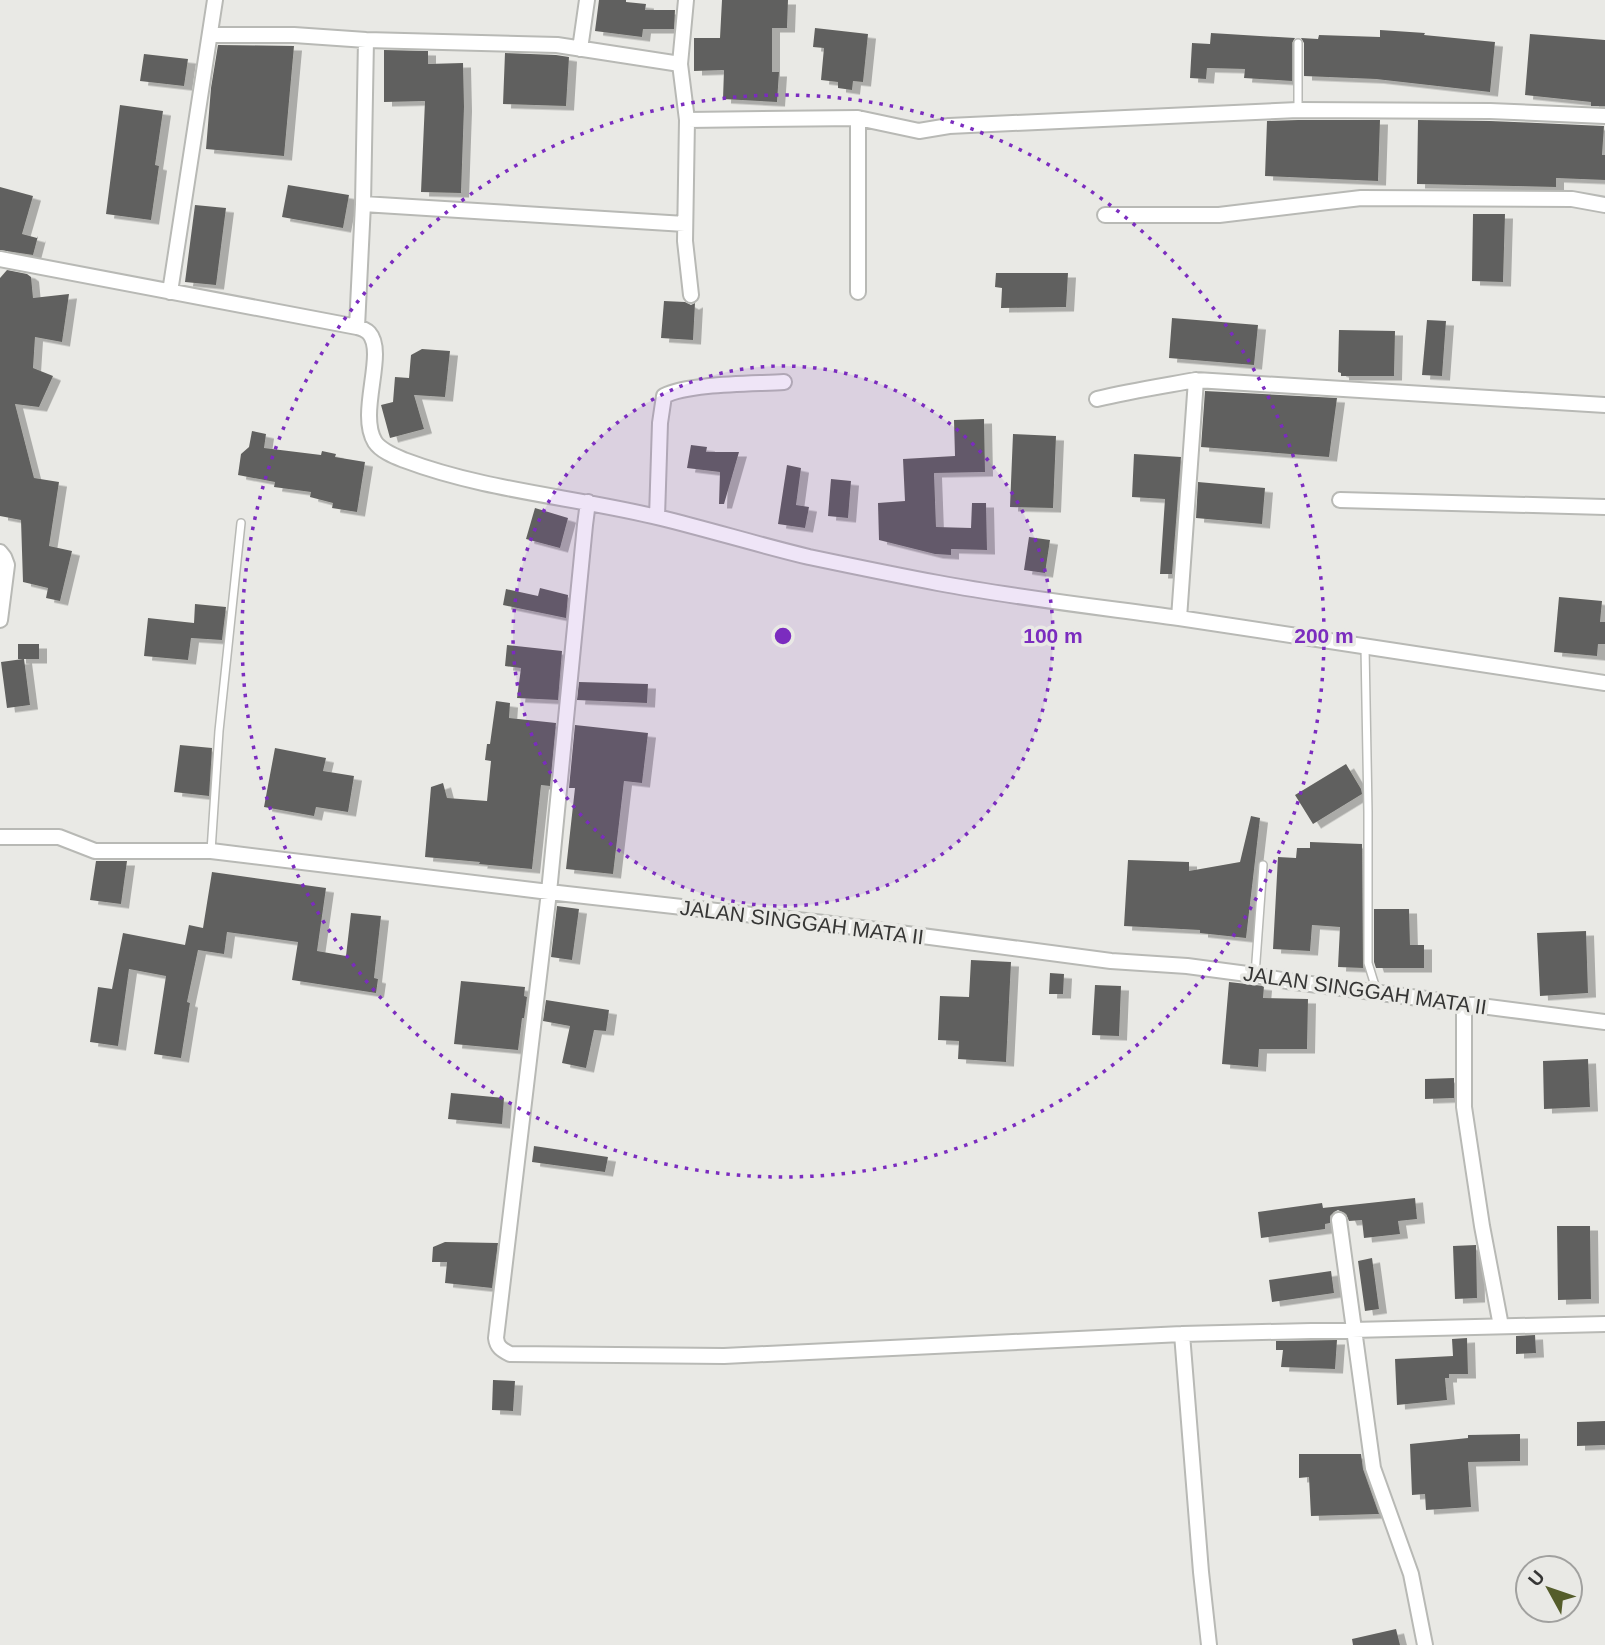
<svg xmlns="http://www.w3.org/2000/svg" width="1605" height="1645" viewBox="0 0 1605 1645" font-family="Helvetica,sans-serif">
	<defs>
		<filter id="shadow"><feDropShadow dx="8" dy="4.5" stdDeviation="0" flood-color="#0004"/></filter>
	</defs>
	<rect width="100%" height="100%" fill="#e9e9e5"/>
	<path fill="#61615e" filter="url(#shadow)" d="M599,0h27v2l20,2 -1,6h30l-1,19h-31l-1,8 -47,-6z
		M722,0h66l-1,28h-15v44h7l-2,30 -54,-3 1,-29 -30,1v-33h26z
		M815,28l53,6 -5,48 -10,-1 -1,9 -14,-2v-6l-17,-2 3,-32 -11,-1z
		M1380,30l45,3 -1,2 71,7 -5,50 -114,-13 -72,-3v-33l-3,-5 17,1 1,-4 61,2z
		M1211,33l84,5 -3,5v38l-48,-3 1,-9 -38,-1 -1,11 -16,-1 2,-35 18,1z
		M1530,34l75,6v66h-14v-4l-66,-7z
		M218,45l76,1 -10,110 -78,-7 5,-61z
		M384,50l44,1v13l35,-1 1,44 -3,86 -40,-1 4,-91 -41,1z
		M505,53l51,2 13,2 -3,49 -63,-2z
		M144,54l44,5 -4,27 -44,-5z
		M120,105l43,6 -8,54 4,1 -8,54 -45,-6z
		M1298,120h82l-2,61 -113,-5 2,-55z
		M1418,120l72,1 114,5 -2,29h3v25l-49,-2v9l-139,-3z
		M288,185l61,10 -6,33 -61,-11z
		M0,187l33,9 -11,38 15,4 1,-2 -5,19 -33,-5z
		M195,205l31,3 -10,77 -31,-3z
		M1473,214h32l-2,68 -31,-1z
		M7,270l20,4 4,3 2,21 36,-4 -7,48 -27,-5 -2,31 20,8 -14,31 -24,-3 19,74 25,4 -10,64 23,5 -12,50 -14,-3 2,-10 -25,-6 -2,-62 -21,-4v-238z
		M996,273h72l-2,34 -65,1 1,-20 -7,-1z
		M664,301l21,1 6,3 4,-2 -2,37 -32,-2z
		M1172,318l86,7 -4,40 -85,-7z
		M1427,320l19,1 -4,55 -20,-1z
		M1339,330l56,1 -1,45h-53v-3l-3,-1z
		M422,349l28,2 -5,46 -31,-2 10,34 -34,9 -9,-33 12,-3 2,-25 14,1 2,-23z
		M1205,391l132,7 -8,59 -128,-10z
		M984,419l1,53 -51,1 2,54 35,1 1,-25h14l1,47 -36,-1v6l-16,-1 -56,-14 -1,-37 27,-2 -2,-42 52,-3 -1,-36z
		M252,431l14,3 -2,14 57,7 1,-4 14,3 -1,3 30,5 -8,50 -25,-4 1,-5 -23,-6 1,-5 -37,-5 1,-5 -37,-7 3,-21 8,-7z
		M1013,434l43,2 -3,72 -43,-1z
		M691,445l16,2 -1,5h33l-15,52h-5l1,-32 -33,-4z
		M1134,454l47,3 -9,117h-12l5,-75 -33,-2z
		M787,465l14,3 -5,37 13,2 -4,21 -27,-4z
		M831,479l20,2 -3,37 -20,-2z
		M1198,482l67,6 -3,36 -66,-6z
		M535,508l33,10 -8,30 -34,-9z
		M1029,537l21,3 -5,33 -21,-3z
		M540,588l28,7 -2,23 -63,-13 3,-16 32,7z
		M1559,597l43,4 -2,21h5v22h-7l-1,12 -43,-4z
		M195,604l31,3 -4,33 -31,-2 -3,22 -44,-4 4,-38 46,5z
		M18,644h21v15h-15l6,46 -23,3 -6,-46 22,-3h-5z
		M507,645l55,6 -4,49 -41,-2 4,-30 -16,-2z
		M579,682l69,2 -1,19 -70,-3z
		M496,701l14,2 -1,15 47,5 -6,63 -9,-1 -9,84 -53,-5 1,-2 -55,-5 6,-70 12,-4 4,15 40,3 4,-40 -6,-1 2,-16h3z
		M575,725l73,8 -6,50 -18,-2 -11,93 -47,-5 9,-81h-6z
		M180,745l32,3 -3,48 -35,-4z
		M275,748l51,10 -3,13 31,5 -6,36 -32,-5 -2,9 -50,-9z
		M1346,764l15,25 1,5 -49,30 -18,-29z
		M1251,816l9,2 -14,120 -46,-5v-3l-76,-4 4,-66 61,2v9l51,-9z
		M1310,842l52,2 1,124 -25,-1 2,-40 -28,-2 -2,26 -37,-2 5,-92 18,1 1,-10h13z
		M96,861h31l-6,43 -31,-4z
		M212,872l114,16 -9,63 29,5 5,-43 30,3 -7,62 4,1 -2,14 -84,-13 6,-38 -71,-10 -3,22 -26,-4 -11,52 3,1 -9,55 -27,-4 12,-78 -37,-7 -11,77 -28,-4 8,-55 14,2 11,-56 62,12 4,-20 14,3z
		M557,906l22,3 -7,51 -21,-3z
		M1374,909h35l1,36h14v23h-48l-2,-6z
		M1586,931l2,62 -48,3 -3,-63z
		M971,960l40,2 -5,100 -48,-3 1,-18 -21,-1 2,-44 29,1z
		M1050,973l14,1 -1,20h-14z
		M461,981l64,6 -1,9 3,1 -3,21h-2l-4,32 -64,-6z
		M1229,982l35,4 -1,12 45,1 -1,50h-48l-1,18 -36,-3z
		M1095,985l26,1 -2,50 -27,-1z
		M546,1000l63,10 -3,21 -12,-1 -8,38 -24,-5 8,-37 -27,-5z
		M1588,1059l2,48 -46,2 -1,-48z
		M1454,1078v20l-29,1v-20z
		M451,1093l53,5 -2,26 -54,-5z
		M534,1146l74,11 -3,15 -73,-10z
		M1415,1198l2,21 -19,2 2,13 -36,4 -2,-18 -13,1 -3,-7 -8,-4 -4,2 -4,4v7l-5,1v5l-64,9 -3,-26 64,-9 1,5z
		M1557,1226h33l1,73 -33,1z
		M445,1242l53,1 -6,45 -47,-5 2,-21h-15l1,-15z
		M1476,1245l1,53 -22,1 -2,-53z
		M1372,1258l7,51 -14,2 -7,-50z
		M1331,1271l3,22 -62,9 -3,-22z
		M1535,1335l1,18 -20,1v-18z
		M1467,1338l1,36h-19v4h-4l2,22 -50,5 -2,-46 58,-3 -1,-17z
		M1337,1340l-2,29 -54,-2 2,-17h-7v-9z
		M493,1380l22,1 -2,30 -21,-1z
		M1605,1421v24l-28,1v-24z
		M1520,1434v27l-52,1 3,45 -45,3 -1,-16 -13,1 -2,-51 58,-6v-3z
		M1299,1454h62l2,15 16,45 -68,2 -2,-39 -10,1z
		M1396,1629l4,16h-47l-1,-6z"/>
	<g fill="none" stroke-linecap="round" stroke-linejoin="round">
		<defs>
			<path id="service" d="M1298,110v-67
				M1365,647l3,165v151l9,29
				M211,851l8,-120 22,-208
				M1255,975l8,-110"/>
			<path id="minor" d="M686,0l-6,64 7,56 -2,121 6,54
				M210,35h84l72,5 191,5 123,19
				M580,49l7,-49
				M858,118v174
				M687,120l171,-2 61,13 30,-5 349,-16 192,1 115,5
				M363,204l322,20
				M1105,215h114l142,-17 211,1 33,6
				M0,259l357,68c4,1 9,3 12,6 18,20 -12,80 6,109 6,9 19,14 29,18 82,31 172,37 257,58 49,12 98,27 148,39 43,9 86,18 129,26 80,15 161,24 241,35 142,21 284,44 426,65
				M170,292l45,-292
				M357,327l6,-123 3,-164
				M1097,399c33,-8 66,-13 99,-19l409,25
				M1340,500l265,7
				M588,502l-3,23 -36,367 -53,446c1,9 6,12 14,16l214,2 458,-22 423,-10
				M657,517l3,-94 4,-27c25,-13 90,-12 120,-14
				M0,552l4,5 3,8 -7,55
				M1179,618l17,-238
				M0,837h59l36,14h116l338,41 275,31 287,38 76,5 68,9 32,6 318,41
				M1464,1003v104l18,119 19,100
				M1339,1220l34,248 38,106 14,71
				M1182,1334l19,238 8,73"/>
		</defs>
		<use href="#service" stroke="#b8b9b5" stroke-width="10"/>
		<use href="#minor" stroke="#b8b9b5" stroke-width="18"/>
		<use href="#service" stroke="#fff" stroke-width="7"/>
		<use href="#minor" stroke="#fff" stroke-width="14"/>
	</g>
	<circle cx="783" cy="636" r="270" fill="#7b2cbf" fill-opacity=".12"/>
	<g fill="none" stroke="#7b2cbf" stroke-width="3.5" stroke-dasharray="3.5 7">
		<circle cx="783" cy="636" r="270"/>
		<circle cx="783" cy="636" r="541"/>
	</g>
	<g text-anchor="middle" dominant-baseline="central" stroke-width="7" stroke-linejoin="round" paint-order="stroke">
		<g font-size="21" fill="#363635" stroke="#e9e9e5">
			<text transform="translate(802 922) rotate(7)">JALAN SINGGAH MATA II</text>
			<text transform="translate(1365 990) rotate(8)">JALAN SINGGAH MATA II</text>
		</g>
	</g>
	<circle cx="783" cy="636" r="10" fill="#7b2cbf" stroke="#e9e9e5" stroke-width="3.5"/>
	<g font-size="21" text-anchor="middle" font-weight="bold" fill="#7b2cbf" stroke="#e9e9e5" stroke-width="7" stroke-linejoin="round" paint-order="stroke">
		<text x="1053" y="643">100 m</text>
		<text x="1324" y="643">200 m</text>
	</g>
	<g transform="translate(1549 1589) rotate(310)"><circle r="33" fill="#e9e9e5" stroke="#a1a19f" stroke-width="2"/>
	<path d="M0-5L12 26L0 18L-12 26Z" fill="#555d2b"/>
	<text y="-10" font-size="19" font-weight="bold" text-anchor="middle" fill="#363635">U</text>
	</g>
</svg>
